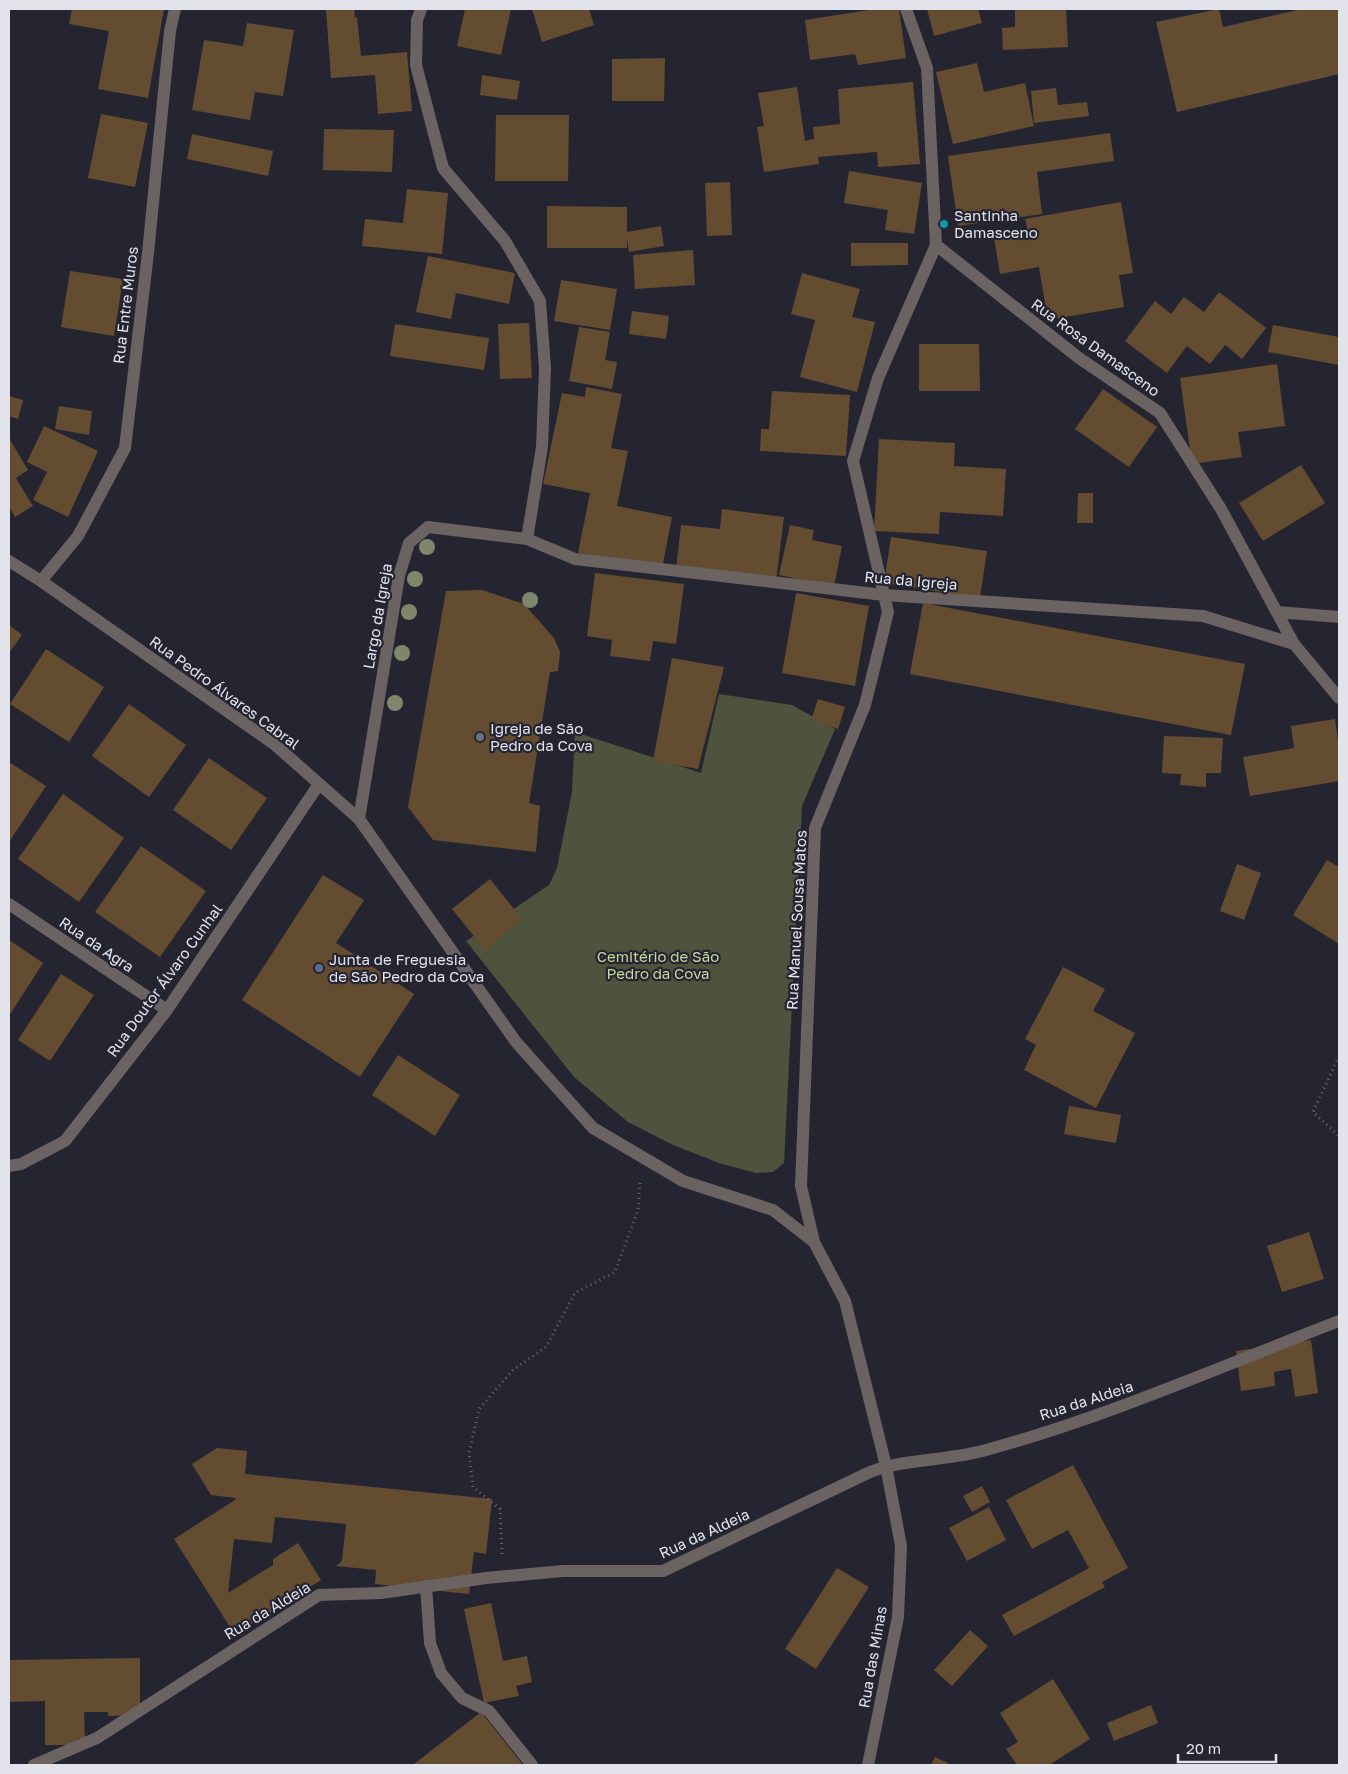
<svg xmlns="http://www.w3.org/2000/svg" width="1348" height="1774" viewBox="0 0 1348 1774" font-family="'Golos Text',sans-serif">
	<rect width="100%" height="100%" fill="#252532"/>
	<path fill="#4d533c" d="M719,694l73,11 43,24 -33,77 -18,357 -11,9 -17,1 -37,-10 -46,-18 -45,-23 -54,-45 -108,-136 83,-56 8,-17 15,-76 3,-60 126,41z"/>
	<path fill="#644c31" d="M72,9h92l-16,89 -50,-9 11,-58 -40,-7z
		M326,9h28l1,9 2,-1 4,39 46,-4 5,59 -34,3 -3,-39 -44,3z
		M465,9h46l-10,46 -44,-9z
		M532,9h57l5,16 -52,17z
		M876,9h23l7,49 -48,7 -3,-11 -45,6 -5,-40z
		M927,9h51l4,14 -48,13z
		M1015,9h51l2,38 -65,3 -1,-22 13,-1z
		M1219,9l4,18 79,-18h37v65l-162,38 -21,-90z
		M247,23l47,7 -11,66 -28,-4 -5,28 -58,-10 12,-70 39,6z
		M665,58l-1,43h-52v-42z
		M977,63l7,29 41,-9 9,43 -81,18 -17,-72z
		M482,75l38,6 -3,19 -37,-5z
		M913,82l7,82 -42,3 -1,-15 -59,5 1,7 -55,8 -7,-45 7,-1 -6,-33 39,-6 8,54 9,-2 -1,-12 27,-3 -2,-35z
		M1056,88l2,17 29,-3 2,14 -55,7 -3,-32z
		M101,114l47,9 -13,64 -47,-9z
		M496,115h73l-1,66h-73z
		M324,129l70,1 -2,42 -69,-2z
		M1110,133l4,28 -77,11 5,42 -84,12 -10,-70z
		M192,134l81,17 -5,25 -81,-17z
		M849,171l73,12 -8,51 -29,-4 3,-20 -44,-7z
		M730,182l2,53 -25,1 -2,-53z
		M407,189l41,4 -6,61 -80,-8 3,-27 38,4z
		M1121,202l12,71 -14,2 5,32 -76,13 -9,-53 -39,7 -6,-36 34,-6 -3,-13z
		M547,206l80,1v25l34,-6 3,20 -35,6 -2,-13v9h-80z
		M851,243h57v22l-57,1z
		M693,250l2,35 -60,4 -2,-34z
		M428,256l87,17 -6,31 -53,-11 -5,26 -35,-7z
		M70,271l53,8 -9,57 -53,-9z
		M802,273l58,16 -8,28 23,5 -18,70 -57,-15 15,-57 -24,-6z
		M561,280l56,9 -7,41 -56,-9z
		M1219,292l47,36 -24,31 -17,-14 -15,19 -23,-18 -20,27 -42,-32 30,-40 16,13 13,-17 20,15z
		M632,311l37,5 -3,23 -37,-5z
		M529,323l3,55 -32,1 -2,-55z
		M395,324l94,14 -5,32 -94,-14z
		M1273,325l66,12v28l-71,-13z
		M579,327l31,5 -5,28 12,2 -5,27 -43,-8z
		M919,344h60l1,47h-61z
		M1277,364l8,62 -47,6 4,25 -50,7 -12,-86z
		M586,387l36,7 -11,54 17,3 -11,55 55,11 -10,52 -84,-16 12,-60 -47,-9 19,-91 23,4z
		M1103,389l54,38 -28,40 -54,-38z
		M772,391l78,4 -4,61 -86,-5 1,-22h8z
		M9,396l14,4 -5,19 -9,-3z
		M59,406l33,5 -3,24 -34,-6z
		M44,426l54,25 -30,66 -35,-17 14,-28 -20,-10z
		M9,438l19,32 -12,8 17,28 -18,11 -6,-11z
		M879,439l76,4 -1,23 52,3 -3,47 -63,-4 -1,22 -65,-3z
		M1301,465l24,38 -62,38 -24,-38z
		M1078,493h15v30h-16z
		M722,509l62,8 -8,64 -100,-12 5,-44 39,4z
		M790,525l24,5 -2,10 30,6 -8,40 -55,-11z
		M891,537l96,14 -7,47 -96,-15z
		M595,573l89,11 -8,60 -23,-3 -3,20 -40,-5 2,-16 -25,-4z
		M482,590l42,14 30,34 6,14 -2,19 -8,1 -21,131 11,3 -4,46 -103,-12 -25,-33 38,-216z
		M796,593l73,13 -14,80 -73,-13z
		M923,603l322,61 -14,71 -321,-61z
		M9,625l13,10 -13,18z
		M46,649l58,38 -35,55 -59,-38z
		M672,658l52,9 -26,102 -45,-8z
		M818,699l27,8 -7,22 -27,-9z
		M129,704l57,41 -37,52 -57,-41z
		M1335,719l4,29v33l-89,15 -7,-39 51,-9 -3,-22z
		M1164,736l59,2 -2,35h-15v14l-26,-2 1,-11 -19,-1z
		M209,758l58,40 -36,52 -58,-40z
		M9,762l37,24 -37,56z
		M63,794l61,44 -45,64 -61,-43z
		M141,846l65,45 -46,66 -65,-45z
		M1327,860l12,7v77l-46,-29z
		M1237,864l24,9 -17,47 -24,-9z
		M323,875l41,25 -28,43 78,51 -54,83 -118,-77z
		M490,879l32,40 -37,31 -33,-41z
		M9,940l34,23 -34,53z
		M1063,967l42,22 -12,22 42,22 -39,75 -72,-38 12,-25 -11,-6z
		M61,974l33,21 -44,66 -32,-21z
		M398,1055l62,40 -25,41 -63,-41z
		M1069,1106l52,9 -5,28 -52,-9z
		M1309,1232l15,47 -42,13 -15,-46z
		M1311,1340l7,53 -23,4 -4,-28 -17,3 1,14 -34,5 -5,-40z
		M217,1448l30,3 -2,23 247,25 -6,55 -12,-2 -5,42 -94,-10 1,-14 -40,-4 6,-5 4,-37 -71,-7 -3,26 -38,-4 -6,54 45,-28v-6l25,-16 23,37 -86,55 -61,-96 61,-39 1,-2 -25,-3 -19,-31z
		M1073,1465l55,103 -26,14 3,5 -91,49 -12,-21 87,-47 -21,-38 -36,19 -26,-49z
		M982,1486l8,16 -18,10 -9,-16z
		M989,1507l17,33 -39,21 -18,-33z
		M837,1568l32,19 -53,82 -31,-20z
		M491,1603l12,58 24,-5 5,26 -16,4 3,10 -35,7 -20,-94z
		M970,1630l18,16 -36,40 -18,-16z
		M140,1658v57l-32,1v-4h-24l1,33h-40v-44l-36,1v-42z
		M1053,1679l37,60 -41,26h-32l-11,-16 12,-7 -18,-29z
		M1151,1705l7,18 -44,18 -7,-18z
		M481,1712l42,53h-108l-1,-1z
		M935,1757l17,8h-21z"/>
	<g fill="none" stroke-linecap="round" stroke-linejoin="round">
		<path stroke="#676773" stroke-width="3" stroke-dasharray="1 4" stroke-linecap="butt" d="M1339,1056l-26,56 26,24
			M502,1554l-2,-45 -27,-22 -4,-34 10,-44 34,-39 33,-23 29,-54 40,-21 23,-62 2,-28"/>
		<path stroke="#6b6262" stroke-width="12" d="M421,9l-4,11 -1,45 27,103 62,73 35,60 5,67 -3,79 -15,92
			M936,245l143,113 81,55 61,96 73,135 45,54
			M9,561l32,20 233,163 85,75 157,223 77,86 90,53 90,29 41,32
			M41,581l37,-45 47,-88 23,-195 22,-222 5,-22
			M1277,612l62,5
			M359,819l40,-243 10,-33 19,-16 99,12 48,20 309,36 319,21 91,28
			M9,904l158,106
			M9,1166l12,-2 44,-23 102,-131 152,-226
			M426,1586l4,57 11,30 21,25 27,13 43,54
			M34,1765l63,-27 222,-143 62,-2 105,-15 77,-7h100l207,-99c37,-14 78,-11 116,-22 121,-33 236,-84 353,-129
			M868,1765l30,-148 3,-71 -15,-80 -41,-165 -31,-59 -13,-56 14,-358 50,-123 23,-93 -35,-151 25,-83 58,-133 -9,-177 -21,-59"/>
	</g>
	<g fill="#7e876b">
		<circle cx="427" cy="547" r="8"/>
		<circle cx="415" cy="579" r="8"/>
		<circle cx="530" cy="600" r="8"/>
		<circle cx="409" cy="612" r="8"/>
		<circle cx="402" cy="653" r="8"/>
		<circle cx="395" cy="703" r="8"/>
	</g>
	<circle fill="#0f9aa8" stroke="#252532" stroke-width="2" cx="944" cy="224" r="5"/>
	<circle fill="#6b7280" stroke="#252532" stroke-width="2" cx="480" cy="737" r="5"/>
	<circle fill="#5c6f8a" stroke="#252532" stroke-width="2" cx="319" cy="968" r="5"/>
	<g text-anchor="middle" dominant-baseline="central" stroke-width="4.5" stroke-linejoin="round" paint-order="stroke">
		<g font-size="15" fill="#e3e3ec" stroke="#252532" text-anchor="start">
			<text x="954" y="215">Santinha<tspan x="954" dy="17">Damasceno</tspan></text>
			<text x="490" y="728">Igreja de São<tspan x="490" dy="17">Pedro da Cova</tspan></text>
			<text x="329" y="959">Junta de Freguesia<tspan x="329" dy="17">de São Pedro da Cova</tspan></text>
		</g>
		<g font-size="15" fill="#e3e3ec" stroke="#252532">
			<text transform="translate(125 305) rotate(-83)">Rua Entre Muros</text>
			<text transform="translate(1096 347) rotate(36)">Rua Rosa Damasceno</text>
			<text transform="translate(911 580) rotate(5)">Rua da Igreja</text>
			<text transform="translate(377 616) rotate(-80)">Largo da Igreja</text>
			<text transform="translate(225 692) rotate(36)">Rua Pedro Álvares Cabral</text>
			<text transform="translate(796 920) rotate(-87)">Rua Manuel Sousa Matos</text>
			<text transform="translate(97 944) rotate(34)">Rua da Agra</text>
			<text transform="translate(164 980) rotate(-54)">Rua Doutor Álvaro Cunhal</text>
			<text transform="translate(1086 1400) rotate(-18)">Rua da Aldeia</text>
			<text transform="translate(704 1533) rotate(-25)">Rua da Aldeia</text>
			<text transform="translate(267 1610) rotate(-31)">Rua da Aldeia</text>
			<text transform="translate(872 1657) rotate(-80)">Rua das Minas</text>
		</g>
		<g font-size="15" fill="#c6d79a" stroke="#252532">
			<text x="658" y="956">Cemitério de São<tspan x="658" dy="17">Pedro da Cova</tspan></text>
		</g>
	</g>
	<rect width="1348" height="1774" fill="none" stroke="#e3e3ec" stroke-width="20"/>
	<path d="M1178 1754v8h98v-8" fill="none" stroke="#e3e3ec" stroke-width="2.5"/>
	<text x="1186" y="1754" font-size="15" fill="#e3e3ec" stroke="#252532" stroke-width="4" paint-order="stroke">20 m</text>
</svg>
